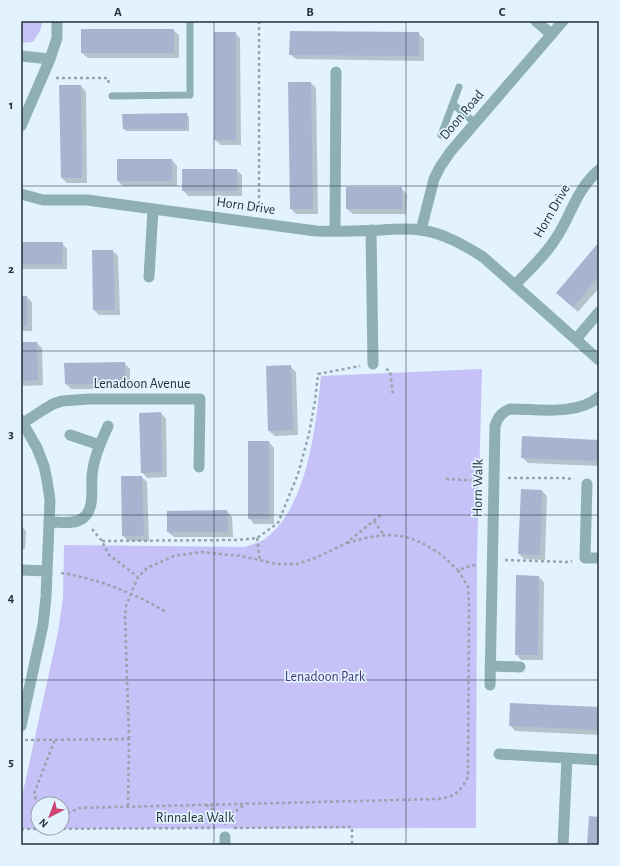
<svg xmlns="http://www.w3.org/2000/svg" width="620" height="866" viewBox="0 0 620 866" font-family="'Alegreya Sans',sans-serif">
	<rect width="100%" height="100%" fill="#e2f3ff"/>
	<path fill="#c6c1f6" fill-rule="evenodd" d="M21,21h22l-3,10 -7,11 -12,1z
		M482,369l-5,189 -1,270 -455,1v-28l37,-169 5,-34 1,-53 181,2c7,-3 14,-4 20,-8 3,-2 6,-6 9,-8 35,-36 42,-108 47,-155zM38,804h24v24h-24z"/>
	<path fill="#0003" d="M173,30l6,5v23h-91l-6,-5z
		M235,33l5,5 1,107h-20l-6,-5z
		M418,33l6,6v22l-128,-2 -6,-5z
		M289,83h22l5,5 2,126h-22l-5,-5z
		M81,86l5,6 1,91h-20l-5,-5z
		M186,114l3,3v14h-63l-2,-2z
		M172,160l5,6v20h-54l-5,-5z
		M236,170l6,5v21h-54l-5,-6z
		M401,188l6,6 -1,20h-53l-6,-5z
		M21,243h41l5,6v20h-46z
		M599,243v45l-21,24 -16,-14z
		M113,251l5,5 2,59h-21l-5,-5z
		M21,297h6l5,5v29h-11z
		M21,343h16l5,5 1,37 -19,1 -3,-4z
		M124,363l6,6v20h-59l-5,-5z
		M290,366l6,6 2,63 -23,1 -6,-5z
		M161,413l5,6 1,58 -20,1 -5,-6z
		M599,441v25l-71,-3 -6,-6z
		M269,442l5,6v76h-20l-5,-6z
		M122,477h20l5,5 2,59h-20l-6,-5z
		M542,491l5,5 -2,64 -21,-1 -5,-5z
		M227,511l5,6 1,20h-59l-6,-5z
		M21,526l5,5 -1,18h-4z
		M539,577l5,5 -1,78h-22l-5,-6z
		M599,708v27l-84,-4 -5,-6z"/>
	<path fill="#a7b4cf" d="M81,29h93v24h-93z
		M290,31l129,1v24l-130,-1z
		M214,32h22v108h-22z
		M288,82h23l2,127h-23z
		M59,85h22l1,93h-21z
		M187,113v16h-64l-1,-15z
		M117,159h55v22h-55z
		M182,169h55v22h-55z
		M346,187h56v22h-56z
		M21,242h42l-1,22h-41z
		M599,242v34l-26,31 -17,-14z
		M92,250h21l2,60h-22z
		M21,296h6v30h-6z
		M21,342h16l1,38 -17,1z
		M125,362v22h-60l-1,-21z
		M291,365l2,65 -25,1 -2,-65z
		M161,412l1,60 -21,1 -2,-60z
		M522,436l77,4v21l-78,-3z
		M248,441h21v78h-21z
		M121,476h21l2,60h-22z
		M521,489l21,1 -2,65 -22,-1z
		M227,510l1,22h-61v-21z
		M516,575l23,1 -1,79h-23z
		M510,703l89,4v23l-90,-4z
		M589,816l10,1v28h-12z"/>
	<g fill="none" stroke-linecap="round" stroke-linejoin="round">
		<path stroke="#96a4ae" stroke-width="2.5" stroke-dasharray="3 3" stroke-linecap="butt" d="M259,21v190
			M56,78h52l1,7
			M386,369l4,2 3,24
			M508,478h59l7,2
			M446,479l34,2
			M374,521l10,14
			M92,529l10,12 6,13 30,23
			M257,538l3,23
			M102,541l136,-1 19,-2 21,-15 20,-49 11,-40 6,-33 3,-27 42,-8
			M347,543c34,-10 56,-13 87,7 9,5 16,13 24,20
			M505,560l63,2 4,-1
			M61,573c38,6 73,20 105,39
			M129,739l-4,-123 1,-10 12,-29 9,-9 27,-12 27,-4 40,4 36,8h20l18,-6 30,-14 36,-29
			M25,740l104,-1 -1,68
			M38,805l-4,-11 21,-55
			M206,805l20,13 -1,7
			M62,816l17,-8 359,-9c18,-3 21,-6 30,-22l1,-173 -1,-17 -10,-17 20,-6
			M226,818l21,-15
			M234,828l118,-1v18
			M21,829l194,-1"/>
		<path stroke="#8fafb7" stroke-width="7" d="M112,96l78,-1v-74
			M453,104l22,19
			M441,135l18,-48"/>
		<path stroke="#8fafb7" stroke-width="11" d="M536,21l15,13
			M21,56l29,3
			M21,126l29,-67 7,-21v-17
			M21,194l22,6h44l229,31c21,1 43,0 65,-1 13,-1 27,-2 40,0 22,3 43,15 62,27l116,103
			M371,230l2,134
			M421,230l13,-51 6,-12 11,-16 112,-130
			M335,231l1,-159
			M149,277l4,-68
			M515,285c15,-16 32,-31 43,-50 15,-24 18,-45 41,-65
			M576,339l23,-27
			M21,420l16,28 7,18 3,14 3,20 -4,97 -3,28 -22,101
			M23,423l20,-13 10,-6 9,-3 27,-2h111l-1,68
			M70,435l30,10
			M587,484l-2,74h14
			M50,522c10,0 25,3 33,-4 12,-9 8,-29 9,-41 1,-18 9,-35 16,-51
			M21,570l26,1
			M490,666l30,1
			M490,685l5,-259c3,-9 6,-13 15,-17 28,0 66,7 89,-12
			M499,754l68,4 -4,87
			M567,758l32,2
			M225,845v-8"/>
	</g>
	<path fill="none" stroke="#253037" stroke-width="1" stroke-opacity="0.55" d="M214,21v824M406,21v824M21,186h578M21,351h578M21,515h578M21,680h578"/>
	<g text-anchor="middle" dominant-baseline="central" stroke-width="3.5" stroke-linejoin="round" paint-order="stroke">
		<g font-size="14" fill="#253037" stroke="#e2f3ff">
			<text transform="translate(462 115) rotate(-50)">Doon Road</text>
			<text transform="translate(246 206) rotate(8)">Horn Drive</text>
			<text transform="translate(552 211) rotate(-60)">Horn Drive</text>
			<text x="142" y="384">Lenadoon Avenue</text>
			<text transform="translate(478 488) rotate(-89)">Horn Walk</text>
			<text x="195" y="818">Rinnalea Walk</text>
		</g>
		<g font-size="14" fill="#43367a" stroke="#e2f3ff">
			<text x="325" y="677">Lenadoon Park</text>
		</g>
	</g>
	<rect width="620" height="866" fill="none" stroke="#e2f3ff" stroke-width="44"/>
	<g transform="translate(50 816) rotate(222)"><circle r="19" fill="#e2f3ff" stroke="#96a5af"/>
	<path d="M0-3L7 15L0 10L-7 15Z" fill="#cf4273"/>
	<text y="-6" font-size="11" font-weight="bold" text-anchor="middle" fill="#253037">N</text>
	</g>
	<rect x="22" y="22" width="576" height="822" fill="none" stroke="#253037" stroke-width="1.5"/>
	<g font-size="13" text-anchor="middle" font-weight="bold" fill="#253037">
		<text x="118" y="16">A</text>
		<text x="310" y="16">B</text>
		<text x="502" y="16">C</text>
		<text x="11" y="109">1</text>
		<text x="11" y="273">2</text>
		<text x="11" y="438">3</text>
		<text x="11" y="602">4</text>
		<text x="11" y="766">5</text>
	</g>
</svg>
